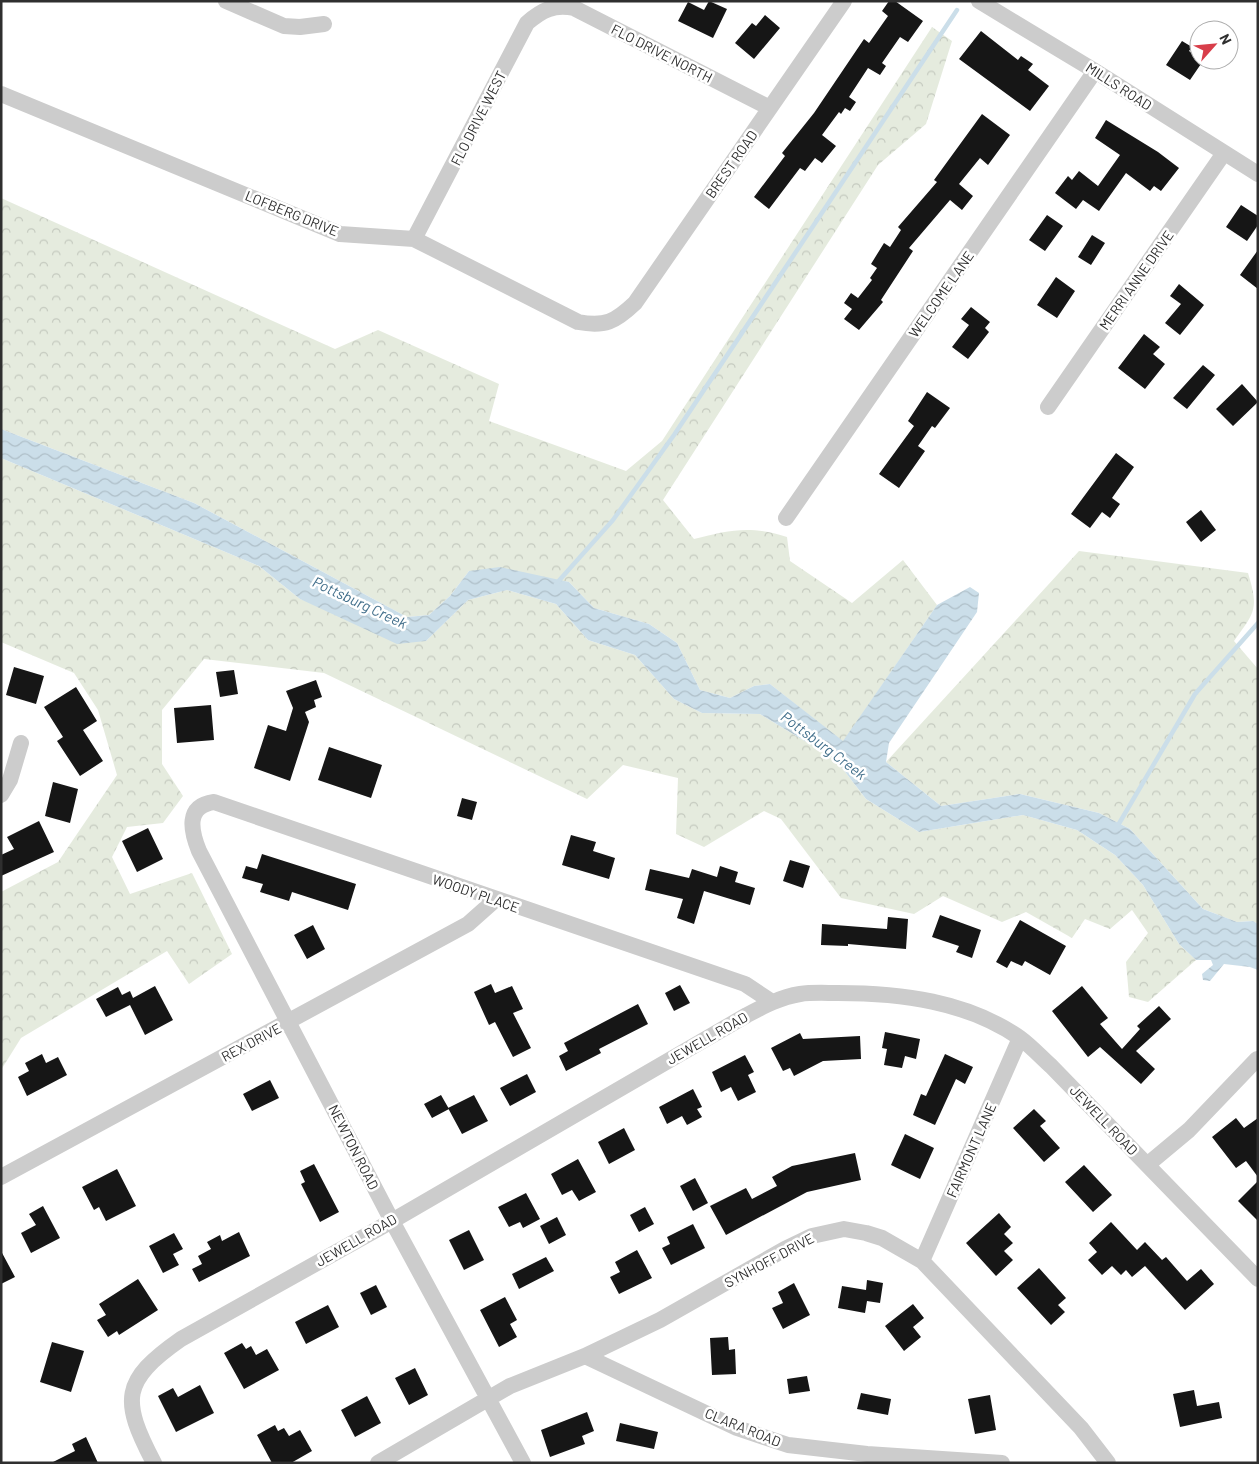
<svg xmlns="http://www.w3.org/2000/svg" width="1259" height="1464" viewBox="0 0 1259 1464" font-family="Barlow,sans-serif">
	<defs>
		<pattern id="forest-crowns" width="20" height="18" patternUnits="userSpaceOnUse" patternTransform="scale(1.25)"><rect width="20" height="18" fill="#e5ebde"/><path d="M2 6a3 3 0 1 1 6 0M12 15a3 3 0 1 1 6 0" fill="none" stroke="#c5cabf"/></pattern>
		<pattern id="water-waves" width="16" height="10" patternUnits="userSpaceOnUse" patternTransform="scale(1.25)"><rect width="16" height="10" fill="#cbdee9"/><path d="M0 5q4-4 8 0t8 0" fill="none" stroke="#afbfc8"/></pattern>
	</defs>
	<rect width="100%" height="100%" fill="#fff"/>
	<path fill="url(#forest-crowns)" d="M932,27l20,14 -26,83 -48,41 -215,335 31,39c35,-9 56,-14 93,-2l3,24 62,42 51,-43 34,45 -94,137 -73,-58 -16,2 -24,12 -30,-8 -23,-47 -28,-19 -55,-16 -25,-26 -100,-11 -19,25 -21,19 -22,2 -213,-114 -193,-74v-231l334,151 43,-19 121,54 -10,37 137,50 36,-30z
		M1,458l258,108 41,33 126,42 42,-41 39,-10 49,14 32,36 47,15 39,44 28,14 58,1 76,46 30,39 53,33 104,-17 54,15 38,25 28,30 36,59 17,16 -48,42 -19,-5 -3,-35 22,-29 -16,-23 -22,19 -25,-10 -13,19 -46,-26 -24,10 -59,-26 -29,18 -73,-16 -60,-79 -17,-8 -60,36 -28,-13 2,-56 -55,-13 -36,34 -263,-126 -120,-14 -42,51v54l21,32 -20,27 -36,4 -15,30 18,37 62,-21 40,81 -43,30 -22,-33 -146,87 -20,32v-178l57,-30 59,-87 -19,-65 -24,-37 -73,-31z
		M1079,551l169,22c11,36 7,39 -14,68l24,28v255l-5,-3 -16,1 -34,-13 -73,-80 -31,-16 -79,-19 -79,12 -55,-44z"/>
	<path fill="url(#water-waves)" d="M1,429l193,74 213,114 22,-2 21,-19 19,-25 31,-4 69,15 25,26 55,16 28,19 23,47 30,8 24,-12 16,-2 73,57 94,-136 33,-18 9,6 -2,19 -88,131 -3,19 55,44 79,-12 79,19 31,16 73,80 34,13 16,-1 5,3v46l-8,-3 -26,-3 -14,17 -7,-1 -1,-6 11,-9 -2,-5h-15l-17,-16 -36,-59 -28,-30 -38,-25 -54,-15 -104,17 -53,-33 -30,-39 -76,-46 -58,-1 -28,-14 -39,-44 -47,-15 -32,-36 -49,-14 -39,10 -42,41 -29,3 -97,-45 -41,-33 -258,-108z"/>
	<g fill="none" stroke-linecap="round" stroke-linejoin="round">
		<path stroke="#cbdee9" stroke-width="4.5" d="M556,584l57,-64 61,-85 283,-425
			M1117,827l78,-133 63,-71"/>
	</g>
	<path fill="#161616" d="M709,1l18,8 -14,29 -35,-17 10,-19 16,8z
		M889,1h6l28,20 -15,21 -8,-5 -18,26 4,3 -6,9 -12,-7 -19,29 7,5 -6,9 -5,-3 -4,6 -2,-2 -17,23 14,11 -14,17 -7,-5 -10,13 -5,-3 -31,41 -15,-12 31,-41 -3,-3 32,-40 50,-74 5,4 19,-27 -6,-5z
		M765,15l15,13 -26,31 -19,-16 17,-20 4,3z
		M981,31l37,29 3,-4 12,8 -5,6 21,16 -19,25 -71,-52z
		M1182,41l10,6 -3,4 14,10 -13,19 -24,-15z
		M982,114l28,21 -22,30 -8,-7 -21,26 14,12 -11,14 -12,-10 -41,48 4,3 -32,49 2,2 -24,28 -15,-11 8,-10 -8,-6 7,-10 7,5 14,-18 -2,-2 7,-10 -6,-4 13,-21 6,4 11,-17 -3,-3 39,-45 -3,-2z
		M1106,120l52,32 21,16 -18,23 -7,-5 -4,5 -24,-18 -27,38 -16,-11 -7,9 -21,-16 13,-17 4,4 7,-9 19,15 22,-31 -25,-17z
		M1241,205l17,11v9l-11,16 -21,-14z
		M1047,215l16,11 -18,25 -16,-11z
		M1092,235l13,8 -14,22 -13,-8z
		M1258,250v39l-18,-14z
		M1056,277l19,14 -18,27 -20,-13z
		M1179,284l25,21 -24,30 -15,-12 16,-19 -11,-8z
		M971,307l19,15 -5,6 4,4 -21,27 -16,-12 17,-22 -8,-6z
		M1144,334l16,13 -7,7 12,10 -20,25 -27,-21z
		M1203,365l12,10 -28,34 -14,-11z
		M1242,384l16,18 -25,24 -17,-17z
		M927,392l23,16 -15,20 -3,-2 -14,20 7,5 -26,37 -20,-14 35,-48 -6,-5z
		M1116,453l18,14 -22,31 8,6 -10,14 -8,-6 -12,16 -19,-14z
		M1201,510l15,20 -15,12 -15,-20z
		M14,667l30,9 -8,28 -30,-9z
		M234,670l4,24 -18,3 -4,-25z
		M316,680l6,17 -8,3 2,7 -11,5 4,10 -19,59 -36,-13 14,-43 18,6 7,-23 -7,-17z
		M76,687l21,34 -14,9 20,31 -23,15 -23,-35 6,-4 -19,-30z
		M211,705l3,35 -37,3 -3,-35z
		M329,747l53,18 -11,33 -53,-18z
		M53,782l25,7 -8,34 -25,-7z
		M462,798l15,4 -5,18 -15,-4z
		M39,821l15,31 -53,24v-21l13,-6 -7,-12z
		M148,828l15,31 -26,13 -15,-31z
		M571,835l25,7 -3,9 22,7 -6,21 -47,-14z
		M262,854l94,30 -8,26 -56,-18 -3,9 -29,-9 3,-8 -21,-6 4,-12 11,3z
		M790,860l20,6 -7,22 -20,-7z
		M720,866l18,6 -3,10 20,6 -5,17 -46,-14 -10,33 -17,-6 6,-19 -38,-9 5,-21 39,9 3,-9 25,8z
		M940,915l41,15 -9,28 -16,-6 3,-6 -27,-9z
		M888,917l20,2 -2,30 -58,-5v2l-27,-1 1,-21 65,5z
		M1020,920l46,26 -16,29 -25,-14 -3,5 -11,-5 -4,7 -11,-6z
		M313,925l12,24 -18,10 -13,-24z
		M491,984l4,9 17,-7 11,23 -10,4 18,35 -18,9 -18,-35 -6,3 -15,-33z
		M680,985l10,18 -16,8 -9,-18z
		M155,986l18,34 -28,15 -15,-30 -24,12 -10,-18 22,-12 4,8 8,-4 3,7z
		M1082,986l26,32 -8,6 22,25 18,-20 -3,-3 22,-20 12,13 -35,32 19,18 -14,15 -41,-37 -12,10 -36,-46z
		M638,1004l10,20 -49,25 2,4 -35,18 -7,-15 9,-5 -4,-8z
		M885,1032l35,7 -4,20 -11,-3 -3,12 -18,-3 3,-16 -5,-1z
		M800,1033l3,6 57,-3 1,23 -38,2 -29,15 -4,-8 -7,3 -12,-23z
		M42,1054l4,9 12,-6 9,18 -40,21 -9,-19 11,-6 -4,-8z
		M945,1054l28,13 -8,17 -9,-5 -21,46 -22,-10 8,-21 5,2z
		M745,1055l9,17 -6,3 8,17 -18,9 -7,-14 -10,5 -9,-20z
		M527,1074l9,18 -26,14 -10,-18z
		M270,1080l9,18 -27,13 -9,-17z
		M693,1089l9,18 -5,2 5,8 -15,8 -5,-9 -15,8 -8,-17z
		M441,1095l8,14 -17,9 -8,-14z
		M474,1095l14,26 -26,13 -14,-26z
		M1034,1109l12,12 -6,5 20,22 -16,14 -31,-34z
		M1236,1118l8,10 14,-10v59l-12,-16 -10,7 -24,-31z
		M624,1128l11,22 -26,14 -11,-22z
		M905,1134l29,14 -14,31 -29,-14z
		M855,1153l6,27 -54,12 -81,43 -16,-29 36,-18 6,11 25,-13 -5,-9 20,-11z
		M578,1159l18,33 -17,9 -7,-11 -10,5 -11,-21z
		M314,1164l25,48 -19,10 -19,-38 4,-2 -5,-11z
		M1084,1165l28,30 -19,17 -28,-30z
		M117,1169l19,37 -30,15 -7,-14 -5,3 -12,-23z
		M695,1178l13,25 -15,8 -13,-25z
		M1258,1181v40l-20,-20z
		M526,1193l14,26 -17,9 -3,-6 -11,5 -11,-20z
		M43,1206l17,32 -29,15 -10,-20 15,-8 -7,-11z
		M645,1207l9,17 -15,8 -9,-17z
		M999,1213l12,14 -7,7 9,9 -9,8 9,9 -17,16 -30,-33z
		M557,1217l9,18 -17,9 -9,-18z
		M1111,1222l26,28 8,-8 17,18 4,-3 21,24 14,-12 13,15 -29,26 -40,-44 -13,11 -6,-7 -5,5 -9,-9 -10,9 -14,-15 9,-8 -8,-9z
		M693,1224l12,24 -34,17 -9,-17 8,-4 -3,-7z
		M469,1230l15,30 -20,10 -15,-30z
		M239,1232l11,24 -51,26 -7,-13 10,-5 -4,-8 13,-7 -4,-7 13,-7 2,6z
		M174,1233l9,16 -10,5 6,11 -16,8 -14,-27z
		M637,1250l15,28 -33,16 -9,-17 10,-5 -5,-10z
		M1,1251l14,26 -14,7z
		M546,1257l8,14 -35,18 -7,-15z
		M1039,1268l27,30 -8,7 7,7 -14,13 -34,-37z
		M138,1279l20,31 -39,25 -2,-4 -9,6 -11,-17 9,-5 -7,-11z
		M867,1280l16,3 -3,20 -13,-2 -2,12 -27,-5 4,-22 24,4z
		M794,1283l16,32 -27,14 -11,-21 11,-5 -5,-11z
		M376,1285l11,22 -16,8 -11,-22z
		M505,1297l12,23 -7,4 7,13 -18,10 -19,-37z
		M913,1304l11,14 -11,9 8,10 -17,14 -19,-25z
		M328,1305l11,22 -33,17 -11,-22z
		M728,1337l1,13 6,-1 1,25 -24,1 -2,-37z
		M52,1342l32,9 -13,41 -31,-10z
		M242,1343l4,6 5,-3 5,9 11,-6 12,21 -35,19 -20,-36z
		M415,1368l13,27 -19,10 -14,-27z
		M807,1376l3,15 -21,3 -2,-15z
		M200,1385l14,28 -38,19 -18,-36 15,-8 5,9z
		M1194,1390l3,16 22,-4 3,16 -42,9 -7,-33z
		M861,1393l30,6 -3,16 -31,-6z
		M990,1395l6,35 -21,4 -7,-35z
		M367,1396l14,27 -26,14 -14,-27z
		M587,1412l7,19 -12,5 3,8 -35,13 -9,-27z
		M620,1423l38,9 -4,17 -38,-8z
		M275,1425l3,6 6,-3 5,8 11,-6 12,21 -21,12h-19l-15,-28z
		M86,1437l12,26h-47l24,-12 -3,-7z"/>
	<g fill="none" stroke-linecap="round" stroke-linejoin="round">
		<path stroke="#ccc" stroke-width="16" d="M226,1l58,25 16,1 24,-3
			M979,1l116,70 163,103
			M1,94l339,140 74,5 164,83c27,5 37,0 57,-19l209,-302
			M414,239l113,-216c15,-13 27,-19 47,-15l196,100
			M1048,407l176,-254
			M786,518l309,-447
			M1,795l9,-15 11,-37
			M1147,1165l42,-35 68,-71
			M1,1177l467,-253 27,-24
			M922,1261l98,-223
			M585,1356l152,72 51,17 79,9 135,9
			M154,1463c-33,-63 -33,-82 27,-124l211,-118 355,-206c17,-9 34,-18 53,-21 12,-2 26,-1 38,-1 62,0 129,8 182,45 11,8 21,19 31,28l207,213
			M378,1463l132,-77 75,-30 75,-36 125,-71 27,-13 32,-7 22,4 16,5 40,23 159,167 27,35
			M523,1463l-131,-242 -193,-370c-8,-20 -14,-45 15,-49l531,182 27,18"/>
	</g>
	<g text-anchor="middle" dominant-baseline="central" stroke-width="5" stroke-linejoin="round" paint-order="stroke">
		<g font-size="14" fill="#2f2f2f" stroke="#fff">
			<text transform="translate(662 53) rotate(27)">FLO DRIVE NORTH</text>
			<text transform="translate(1119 86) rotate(33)">MILLS ROAD</text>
			<text transform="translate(478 118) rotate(-63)">FLO DRIVE WEST</text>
			<text transform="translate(731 164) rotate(-55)">BREST ROAD</text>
			<text transform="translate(292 213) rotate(22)">LOFBERG DRIVE</text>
			<text transform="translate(1136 280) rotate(-55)">MERRI ANNE DRIVE</text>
			<text transform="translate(941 294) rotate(-55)">WELCOME LANE</text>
			<text transform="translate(476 893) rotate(19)">WOODY PLACE</text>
			<text transform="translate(707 1038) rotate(-30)">JEWELL ROAD</text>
			<text transform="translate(251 1042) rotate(-28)">REX DRIVE</text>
			<text transform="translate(1104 1120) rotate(46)">JEWELL ROAD</text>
			<text transform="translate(354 1147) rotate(63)">NEWTON ROAD</text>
			<text transform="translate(971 1150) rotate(-66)">FAIRMONT LANE</text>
			<text transform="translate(356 1240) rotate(-30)">JEWELL ROAD</text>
			<text transform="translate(769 1260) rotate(-28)">SYNHOFF DRIVE</text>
			<text transform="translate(743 1427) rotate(22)">CLARA ROAD</text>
		</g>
		<g font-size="15" font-style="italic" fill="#426f8b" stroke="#fff">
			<text transform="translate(360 602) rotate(25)">Pottsburg Creek</text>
			<text transform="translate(824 745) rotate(37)">Pottsburg Creek</text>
		</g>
	</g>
	<rect width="1259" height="1464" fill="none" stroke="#2f2f2f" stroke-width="5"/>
	<g transform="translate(1214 45) rotate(63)"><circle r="24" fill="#ffffff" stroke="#acacac"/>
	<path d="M0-4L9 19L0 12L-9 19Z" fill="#d83e4a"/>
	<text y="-8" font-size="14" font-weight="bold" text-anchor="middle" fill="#2f2f2f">N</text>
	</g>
</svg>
